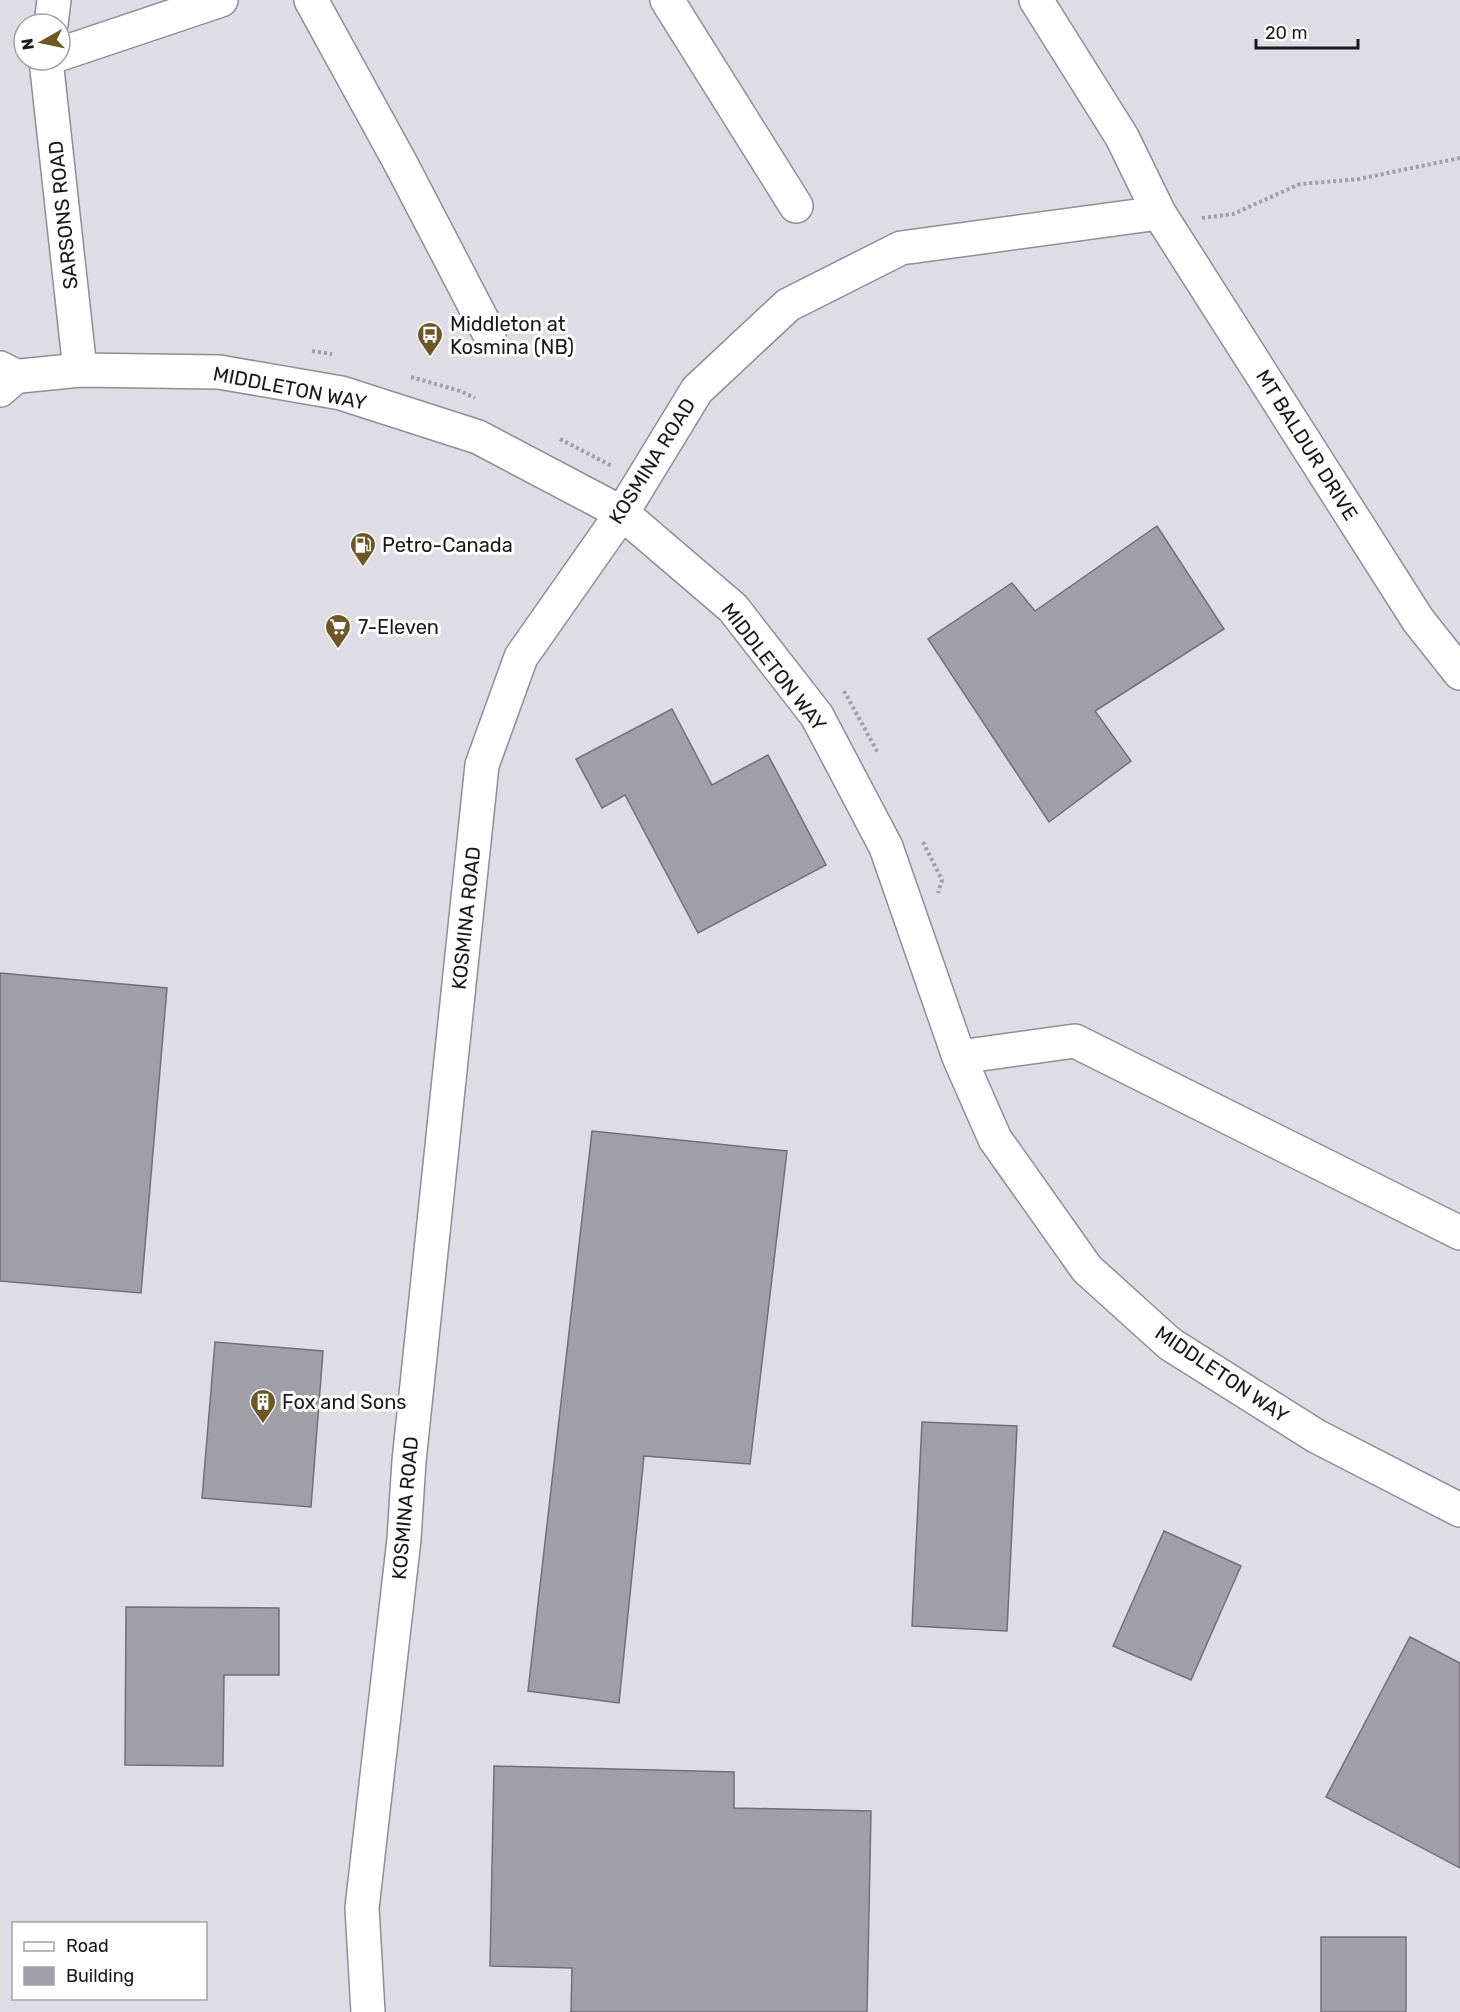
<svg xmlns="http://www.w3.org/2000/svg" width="1460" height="2012" viewBox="0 0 1460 2012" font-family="Rubik,sans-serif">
	<rect width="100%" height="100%" fill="#dedde6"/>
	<path fill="#a09ea7" stroke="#716f78" stroke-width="1.5" d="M1157,526l67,103 -129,82 36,50 -82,61 -121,-183 84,-56 23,28z
		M672,709l40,76 56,-30 58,110 -128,68 -73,-138 -23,13 -26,-49z
		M0,973l167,15 -26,305 -141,-12z
		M592,1131l195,20 -37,313 -106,-8 -25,247 -91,-12z
		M215,1342l108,9 -12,156 -109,-9z
		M922,1422l95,4 -10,205 -95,-5z
		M1164,1531l77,35 -50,114 -78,-34z
		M126,1607l153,1v67h-55l-1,91 -98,-1z
		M1410,1637l50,26v205l-134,-71z
		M494,1766l240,6v36l137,3 -4,201h-296l1,-44 -82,-2z
		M1321,1937h85v75h-85z"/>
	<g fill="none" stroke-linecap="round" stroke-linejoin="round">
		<defs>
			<path id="minor" d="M311,0l90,164 88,169
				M667,0l129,206
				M1036,0l86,137 37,76 259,407 42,53
				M51,24l3,-24
				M60,54l161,-54
				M46,60l34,310
				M0,378l80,-8 139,2 122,21 137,44 144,76 111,95 84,108 69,131 73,210 36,82 92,130 83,75 146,92 144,74
				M959,1057l116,-16 385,192
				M368,2012l-6,-104 42,-369 5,-78 73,-696 39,-108 101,-144 75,-123 91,-85 113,-57 258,-35"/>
			<path id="major" d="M0,368l16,8 -16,14"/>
		</defs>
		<use href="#minor" stroke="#8f8d96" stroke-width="36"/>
		<use href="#major" stroke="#8f8d96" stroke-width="36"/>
		<path stroke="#a09fa6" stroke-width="4" stroke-dasharray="3 3" stroke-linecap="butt" d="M1202,218l31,-4 67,-30 59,-5 101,-21
			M312,351l20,3
			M411,377l49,14 15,7
			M560,439l52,27
			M844,691l34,62
			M923,842l19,38 -4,13"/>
		<use href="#minor" stroke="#fff" stroke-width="33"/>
		<use href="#major" stroke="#fff" stroke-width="33"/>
	</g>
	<defs>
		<symbol id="bus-pin" viewBox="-11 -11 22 30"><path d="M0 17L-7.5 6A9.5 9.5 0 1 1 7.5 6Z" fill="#6d5727" stroke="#fff"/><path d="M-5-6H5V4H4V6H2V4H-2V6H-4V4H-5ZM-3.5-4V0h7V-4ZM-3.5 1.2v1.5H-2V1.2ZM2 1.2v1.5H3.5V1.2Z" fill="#fff"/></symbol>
		<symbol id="fuel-pin" viewBox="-11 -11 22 30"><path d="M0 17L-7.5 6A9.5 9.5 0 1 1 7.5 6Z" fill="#6d5727" stroke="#fff"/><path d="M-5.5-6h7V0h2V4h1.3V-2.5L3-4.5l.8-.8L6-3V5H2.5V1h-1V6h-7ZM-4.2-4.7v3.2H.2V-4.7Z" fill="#fff"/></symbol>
		<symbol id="supermarket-pin" viewBox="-11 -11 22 30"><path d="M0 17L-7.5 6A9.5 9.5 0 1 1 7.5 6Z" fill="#6d5727" stroke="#fff"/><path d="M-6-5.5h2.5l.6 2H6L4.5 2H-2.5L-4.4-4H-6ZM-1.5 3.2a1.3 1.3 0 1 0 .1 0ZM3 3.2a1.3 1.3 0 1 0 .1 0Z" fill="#fff"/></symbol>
		<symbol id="building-pin" viewBox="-11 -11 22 30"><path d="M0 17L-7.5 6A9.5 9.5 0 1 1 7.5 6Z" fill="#6d5727" stroke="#fff"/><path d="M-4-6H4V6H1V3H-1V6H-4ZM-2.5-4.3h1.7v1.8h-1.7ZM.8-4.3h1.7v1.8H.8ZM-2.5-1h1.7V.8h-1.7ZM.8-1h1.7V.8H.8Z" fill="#fff"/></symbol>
	</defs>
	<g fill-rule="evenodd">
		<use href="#bus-pin" x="415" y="320" width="30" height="40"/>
		<use href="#fuel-pin" x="348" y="530" width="30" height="40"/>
		<use href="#supermarket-pin" x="323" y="612" width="30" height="40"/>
		<use href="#building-pin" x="248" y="1387" width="30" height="40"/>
	</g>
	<g text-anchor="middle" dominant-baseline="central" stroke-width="6" stroke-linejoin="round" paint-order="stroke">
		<g font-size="20" fill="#19181b" stroke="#fff">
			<text transform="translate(63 215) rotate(-96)">SARSONS ROAD</text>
			<text transform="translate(290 388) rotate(11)">MIDDLETON WAY</text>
			<text transform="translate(1307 445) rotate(58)">MT BALDUR DRIVE</text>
			<text transform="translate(652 461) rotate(-58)">KOSMINA ROAD</text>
			<text transform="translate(774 667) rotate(52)">MIDDLETON WAY</text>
			<text transform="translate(466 918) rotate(-84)">KOSMINA ROAD</text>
			<text transform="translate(1222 1374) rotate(34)">MIDDLETON WAY</text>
			<text transform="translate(405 1508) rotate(-85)">KOSMINA ROAD</text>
		</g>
		<g font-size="20" fill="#19181b" stroke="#fff" text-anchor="start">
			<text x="450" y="324">Middleton at<tspan x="450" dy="23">Kosmina (NB)</tspan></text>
			<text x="382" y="545">Petro-Canada</text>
			<text x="358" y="627">7-Eleven</text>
			<text x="282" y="1402">Fox and Sons</text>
		</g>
	</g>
	<rect x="12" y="1922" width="195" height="78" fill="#ffffff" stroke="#a3a3a4" stroke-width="1.5"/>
	<rect x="24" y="1942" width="30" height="9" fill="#ffffff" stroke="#a3a3a4" stroke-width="1.5"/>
	<text x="66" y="1952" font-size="18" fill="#19181b">Road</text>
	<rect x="24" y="1967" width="30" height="18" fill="#a09ea7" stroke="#a3a3a4" stroke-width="1.5"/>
	<text x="66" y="1982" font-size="18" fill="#19181b">Building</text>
	<g transform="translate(42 42) rotate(261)"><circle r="28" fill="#ffffff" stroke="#a3a3a4" stroke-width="1.5"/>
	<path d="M0-4.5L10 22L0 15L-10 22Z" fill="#6d5727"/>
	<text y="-9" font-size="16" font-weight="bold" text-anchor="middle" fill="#19181b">N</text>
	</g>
	<path d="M1256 39v9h102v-9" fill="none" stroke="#19181b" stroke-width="3"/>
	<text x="1265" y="39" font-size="18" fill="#19181b" stroke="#ffffff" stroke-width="4.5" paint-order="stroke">20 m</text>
</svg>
